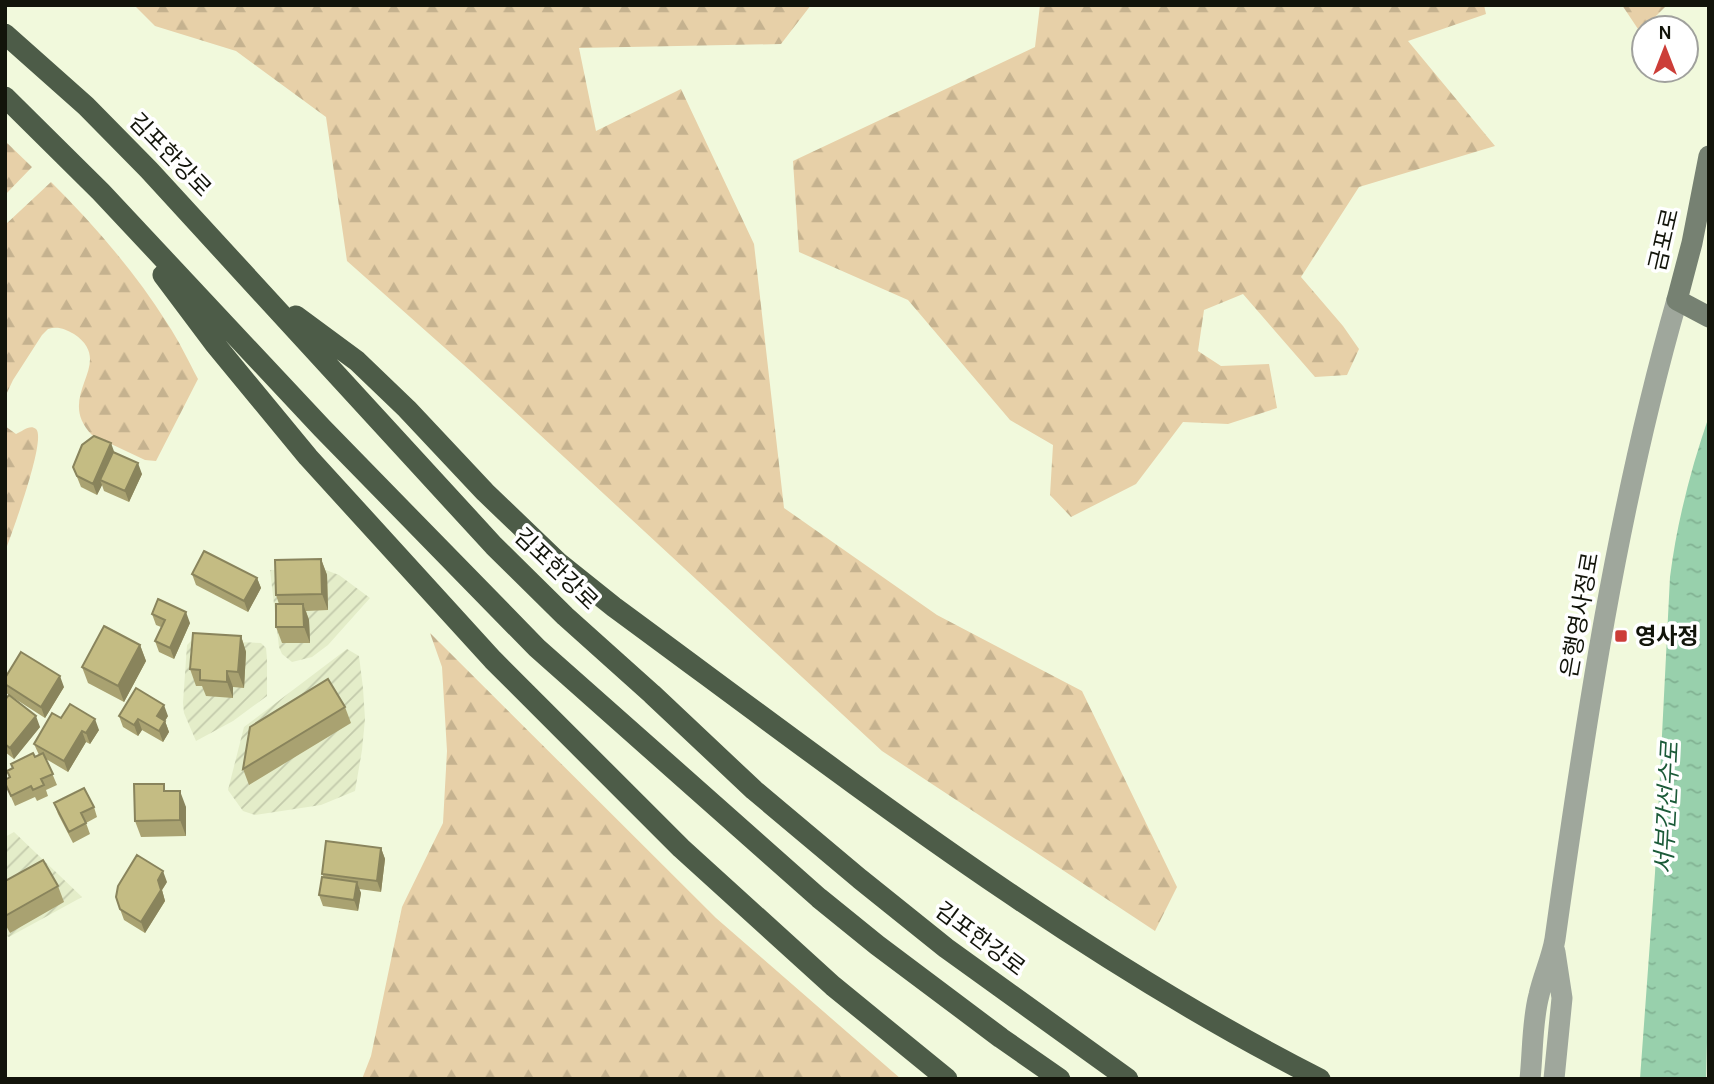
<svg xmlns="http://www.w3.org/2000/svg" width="1714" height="1084" viewBox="0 0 1714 1084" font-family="Karla,'Noto Sans KR',sans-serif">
	<defs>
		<pattern id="industrial-furrows" width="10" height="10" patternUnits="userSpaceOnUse" patternTransform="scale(1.75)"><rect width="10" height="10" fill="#e4edc9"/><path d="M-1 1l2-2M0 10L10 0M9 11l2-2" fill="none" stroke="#c3caab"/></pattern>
		<pattern id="forest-firs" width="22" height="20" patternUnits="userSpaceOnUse" patternTransform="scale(1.75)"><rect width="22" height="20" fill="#e7d0a8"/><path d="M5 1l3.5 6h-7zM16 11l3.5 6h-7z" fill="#c5b28f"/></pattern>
		<pattern id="water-ripples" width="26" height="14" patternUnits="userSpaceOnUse" patternTransform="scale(1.75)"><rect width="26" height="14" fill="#98d0ac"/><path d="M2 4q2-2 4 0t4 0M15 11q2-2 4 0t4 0" fill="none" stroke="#82b293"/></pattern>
	</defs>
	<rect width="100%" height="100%" fill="#f1f9dc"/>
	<path fill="url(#industrial-furrows)" d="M323,569l16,6 31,23 -42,47 -16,12 -20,5 -10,-8 -3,-7 -9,-77z
		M192,640l69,3 5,5 1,11v37l-34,25 -37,20 -12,-28 -1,-10 4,-58z
		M347,649l12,7 4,32 2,31 -3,31 -7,41 -34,14 -66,10 -12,-4 -15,-21 16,-63z
		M14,832l68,65 -73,40 -4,-2v-98z"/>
	<path fill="url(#forest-firs)" d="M134,5h677l-30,39 -202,4 17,83 85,-42 73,155 30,264 153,107 145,76 95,196 -22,44 -273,-180 -410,-379 -125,-111 -21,-144 -90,-66 -81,-25z
		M1040,5h444l2,9 -78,27 87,105 -136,41 -58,90 42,49 16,23 -12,26 -32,2 -72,-83 -39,16 -6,41 23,15 48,-2 8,44 -49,16 -45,-2 -47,62 -65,33 -21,-22 3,-50 -43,-25 -102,-120 -109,-48 -6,-91 242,-114z
		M1622,5h45l-27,27z
		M5,141l27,26 -27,28z
		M51,182c43,43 84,90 116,141 12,18 21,37 31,56l-42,82 -11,-1 -53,-25c-39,-40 26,-71 -18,-101 -9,-5 -16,-8 -26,-5l-6,6 -29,45 -8,17v-172z
		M5,426l11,8c7,-3 14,-10 20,-5 11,10 -25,106 -31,123z
		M430,633l286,285 185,161h-539l9,-23 31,-149 41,-84 4,-72 -5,-84z"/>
	<path fill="url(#water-ripples)" d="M1709,416v554l-3,109h-66l15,-206 15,-296c7,-55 21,-109 39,-161z"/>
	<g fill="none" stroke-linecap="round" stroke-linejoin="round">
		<path stroke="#9fa79c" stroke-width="21" d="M1530,1079c3,-28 2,-58 9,-84 4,-19 13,-37 16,-56 30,-214 62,-430 122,-639
			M1554,1079l8,-81 -7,-46"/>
		<path stroke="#768172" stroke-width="21" d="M1709,156l-17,87 -15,57 32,17"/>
		<path stroke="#4d5c48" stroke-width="21" d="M5,34l81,72 63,64 345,376 71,70 87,78 102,96 106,89 86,69 182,131
			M5,97l96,95 221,236 215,220 282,250 58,47 124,93 59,41
			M163,275l51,68 94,114 185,203 188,188 152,138 114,93
			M296,316l61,45 50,48 78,83 74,71 55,44c226,166 455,345 706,472"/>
	</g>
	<path fill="#a9a271" d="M115,453l27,21 -13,28 -25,-11 -2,-6 -5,10 -16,-8 -8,-20z
		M321,559l6,16 1,35 -22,1 3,9 1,23h-28l-6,-16 3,-23 -3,-9z
		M192,574l65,4 4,10 -13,24 -52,-27z
		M152,614l38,9 -16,36 -15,-7 -4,-11 6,-14 -5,-2z
		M241,636l5,16 -2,36 -11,-1v11l-27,-2 -4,-10h-6l-6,-17z
		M140,645l6,16 -22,41 -36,-19 -6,-16z
		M5,678l59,9 -19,31 -39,-25 -1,-3z
		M5,700l35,27 -26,32 -9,-7z
		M345,707l6,16 -102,62 -6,-16z
		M119,716h49l-3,5 4,11 -6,10 -21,-12 -4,6 -15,-9z
		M61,718l38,12 -9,14 -4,-2 -18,30 -22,-13 11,26 -11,5 2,6 -11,5 -2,-4 -20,9 -10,-23 4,-5 -2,-7 32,-16 -5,-11z
		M166,791l20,16v29l-45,1 -6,-16z
		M54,803l40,4 3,10 -11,6 4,11 -17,9 -15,-29z
		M381,848l4,11 -4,33 -22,-3 2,4 -3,18 -35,-5 -4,-11 5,-17 -2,-4z
		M5,881l53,5 6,16 -54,31 -5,-9z
		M167,882l-5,8 3,11 -20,32 -21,-13 -4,-11z"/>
	<path fill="#89845c" d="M111,443l4,11 -15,26 2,5 -5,10 -4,-11z
		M138,463l4,11 -13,28 -4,-11z
		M321,559l6,16 1,35 -6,-16z
		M257,578l4,10 -13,24 -4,-11z
		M303,604l6,16 1,23 -6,-16z
		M186,612l4,11 -16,36 -4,-11z
		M241,636l5,16 -2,36 -6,-16z
		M140,645l6,16 -22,41 -6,-16z
		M227,671l6,16v11l-6,-16z
		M60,676l4,11 -19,31 -4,-11z
		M164,705l4,11 -7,11 -4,-11z
		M36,716l4,11 -26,32 -4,-11z
		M95,719l4,11 -9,14 -4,-11z
		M138,719l4,11 -4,6 -4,-11z
		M165,721l4,11 -6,10 -4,-11z
		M82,731l4,11 -18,30 -4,-11z
		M180,791l6,16v29l-6,-16z
		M381,848l4,11 -4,33 -4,-11z
		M163,871l4,11 -5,8 3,11 -20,32 -4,-11 17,-42z
		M357,882l4,11 -3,18 -4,-11z"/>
	<path fill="#c4bc83" stroke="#89845c" stroke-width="2" d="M94,436l17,7 -18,41 -16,-8 -4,-9 9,-22z
		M113,452l25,11 -13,28 -25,-11z
		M204,551l53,27 -13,23 -52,-27z
		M321,559l1,35 -46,1 -1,-35z
		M158,599l28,13 -16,36 -15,-7 10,-21 -13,-6z
		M276,604h27l1,23h-28z
		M104,626l36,19 -22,41 -36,-19z
		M193,633l48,3 -3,36 -11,-1v11l-27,-2v-10l-10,-1z
		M21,652l39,24 -19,31 -36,-23v-6z
		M328,679l17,28 -102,62 7,-42z
		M136,688l28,17 -7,11 8,5 -6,10 -21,-12 -4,6 -15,-9z
		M9,695l27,21 -26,32 -5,-4v-44z
		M70,704l25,15 -9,14 -4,-2 -18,30 -30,-17 18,-31 9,5z
		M33,753l2,4 8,-4 10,21 -12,5 3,6 -11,5 -2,-4 -20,10 -6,-13v-3l5,-3 -3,-6 6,-3 -2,-4z
		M134,784h30v7h16v29l-45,1z
		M84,788l10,19 -13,6 5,10 -17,9 -15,-29z
		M326,841l55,7 -4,33 -55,-7z
		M137,855l26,16 -5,9 3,10 -20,32 -21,-13 -4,-12 2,-11z
		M43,860l15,26 -53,30v-35z
		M322,877l35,5 -3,18 -35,-5z"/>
	<rect fill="#cc3d38" stroke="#fff" stroke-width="2.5" x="1614" y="629" width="14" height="14" rx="3.5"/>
	<g text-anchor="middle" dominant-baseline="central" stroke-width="7" stroke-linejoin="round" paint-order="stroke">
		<g font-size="23" fill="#12140a" stroke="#fff">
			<text transform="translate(170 155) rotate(46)">김포한강로</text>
			<text transform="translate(1664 240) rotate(-77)">금포로</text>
			<text transform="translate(556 569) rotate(44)">김포한강로</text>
			<text transform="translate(1580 615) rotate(-80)">은행영사정로</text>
			<text transform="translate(980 939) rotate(37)">김포한강로</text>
		</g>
		<g font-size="23" font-weight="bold" fill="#12140a" stroke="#fff" text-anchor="start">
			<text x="1635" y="636">영사정</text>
		</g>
		<g font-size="24" font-style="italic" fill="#1b5a38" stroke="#fff">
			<text transform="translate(1667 808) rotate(-87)">서부간선수로</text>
		</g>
	</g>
	<rect width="1714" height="1084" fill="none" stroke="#12140a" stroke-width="14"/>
	<g transform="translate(1665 49)"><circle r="33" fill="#ffffff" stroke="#a0a19d" stroke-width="2"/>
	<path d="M0-5L12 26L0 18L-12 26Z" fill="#cc3d38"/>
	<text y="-10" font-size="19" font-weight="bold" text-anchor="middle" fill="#12140a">N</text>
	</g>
</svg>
